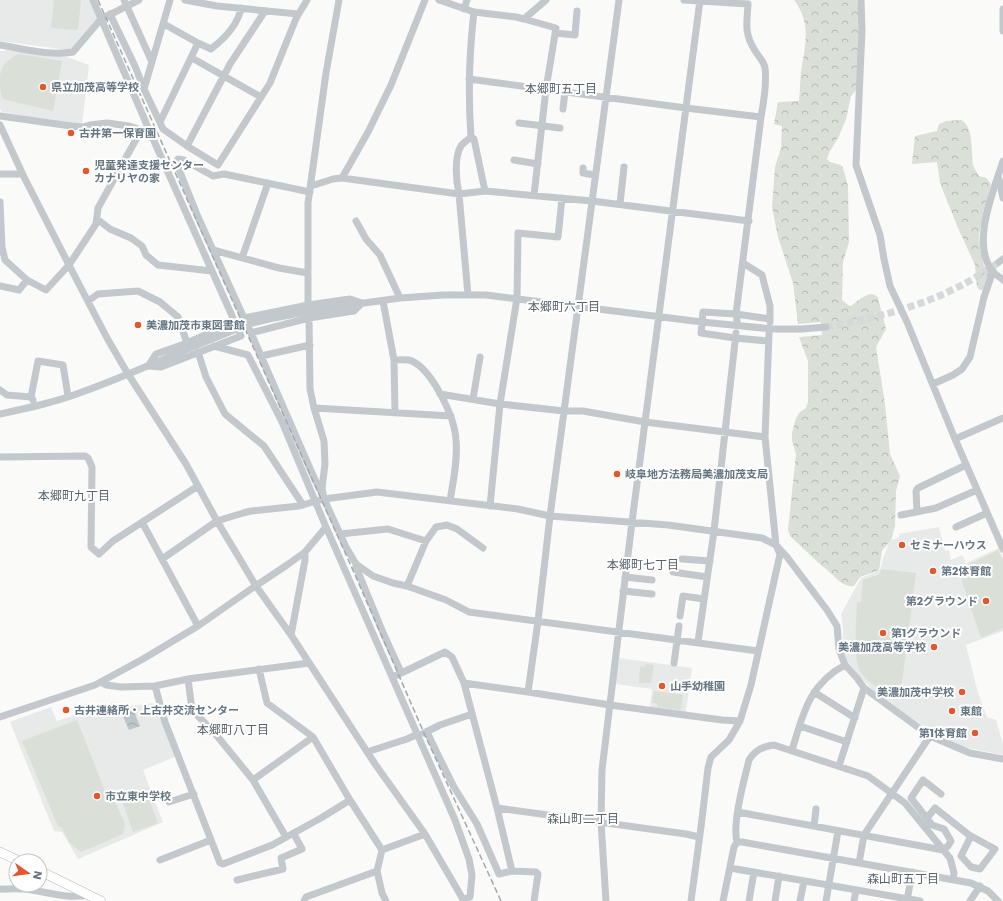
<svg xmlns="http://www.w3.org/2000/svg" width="1003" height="901" viewBox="0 0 1003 901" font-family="Poppins,'Noto Sans JP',sans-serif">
	<defs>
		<pattern id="forest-crowns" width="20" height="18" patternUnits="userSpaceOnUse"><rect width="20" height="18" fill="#dadfd7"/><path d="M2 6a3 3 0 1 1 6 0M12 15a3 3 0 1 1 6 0" fill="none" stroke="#b4b9b4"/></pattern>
		<pattern id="water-waves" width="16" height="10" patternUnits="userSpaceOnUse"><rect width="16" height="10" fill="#bbc7cb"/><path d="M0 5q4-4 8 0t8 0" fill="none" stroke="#9ca6aa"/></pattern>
	</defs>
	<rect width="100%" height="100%" fill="#fafaf8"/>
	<path fill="#e8e9e9" d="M0,0h90l8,17 -25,30 -4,3 -69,-9z
		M9,48l58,9 22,8 -7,59 -33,-3 -47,-9 -2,-3v-58h4z
		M939,527l6,24 4,-1 2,10 11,-5 4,8 33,-15 4,10v73l-37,14 12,48 9,24 9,3 7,24v11l-45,-9 -51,-30 -33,-24 -26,-29 -5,-12v-23l-2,-14 20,-36 19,-8 3,-12 7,-18 9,-2v-4z
		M619,658l73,10 -6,43 -1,2 -35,-6 2,-18 -37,-5z
		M114,702l3,6 36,-5 13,25 11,28 -34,14 20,52 -85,37 -16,-27 -8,-1 -44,-109 41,-15 6,14z"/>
	<path fill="url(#forest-crowns)" d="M794,0h63l3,12 4,46 -6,30 -7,8 -5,23 -7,17 -10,17 -2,6 3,3 11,3 2,3 5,18 1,56 -6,20 -1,38 6,5 3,1c7,-5 20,-18 27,-8l8,31 -10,18 9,57 5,50 10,22 -4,15 -1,35 -4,14 -9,11 -3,19 -19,7 -6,9c-13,2 -22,-14 -32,-20l-32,-30 -2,-6 8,-76 -4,-14v-7l4,-15 4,-6 6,-4 2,-6v-41l-9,-24 23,-2 -1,-13 -23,2 -5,-41 -15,-46 -6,-30 3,-40 6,-19 1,-22 -8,-2 4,-22 21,-1c1,-10 1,-19 2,-29 4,-26 11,-49 -7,-72z
		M961,120c13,6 10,33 12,45 1,4 4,7 6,11l7,2 5,6 -12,50 1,10 4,22 6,6 -7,18h-3l-3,-3 -2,-22 -17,-37 -18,-45 -3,-21 -25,2 3,-28 22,-5 2,-7 7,-3z"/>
	<path fill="#dadfd7" d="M54,0h27l-3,30 -27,-2z
		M18,54l44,7 -9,50 -50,-12c-3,-6 -3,-11 -3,-18 0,-15 5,-19 18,-27z
		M998,550l5,11v67l-22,10 -21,-63 7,-4 -2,-5z
		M881,569l35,4 -14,109c-6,8 -13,16 -22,8 -6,-5 -15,-11 -19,-17 -9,-12 -4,-55 -4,-71h4l2,-22 17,-6z
		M645,664l9,1 -3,18h-12l1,-17 5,1z
		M654,691l29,4 -2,15 -24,-3v-4h-5z
		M77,720l32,81 5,-1 11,24 -2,10 -42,18 -12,-10 -7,-14 -4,-2 -36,-85z
		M145,788l13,35 -25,9 -12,-34z"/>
	<path fill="url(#water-waves)" d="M133,709l7,17 -11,4 -7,-16z"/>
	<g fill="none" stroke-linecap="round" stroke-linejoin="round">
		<path stroke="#d5d9db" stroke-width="7" stroke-dasharray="7 3.5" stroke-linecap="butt" d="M826,327c65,-12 119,-26 173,-65"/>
		<defs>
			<path id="major" d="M0,852l19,9
				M40,871l61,30"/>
		</defs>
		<use href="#major" stroke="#b5babe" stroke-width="10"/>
		<path stroke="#c3c8cc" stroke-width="7" d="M93,0l57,132 91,204 -80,31 -13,-1
			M124,0l28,62
			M170,0l-26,89 19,40 24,17 31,19 52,-82 25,-62c3,-8 8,-13 12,-21
			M185,0l32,6 81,8
			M439,0l35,12 42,5 8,2 22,-19
			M684,0l64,4c-1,19 -4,28 6,45 3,6 10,12 11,19 2,16 -1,33 -4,49l-25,197 1,7
			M861,0l1,30 -6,135 24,70 4,24 6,27 17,36 48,117 48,110
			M464,9l3,-9
			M1003,9v22
			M110,14l25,52 9,23
			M524,19l32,9 -10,61 -12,106
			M164,24l34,19 13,6c13,-10 27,-24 30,-41
			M555,33l20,2 2,-24
			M0,45c24,4 49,11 73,7l28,-33 38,-19
			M192,58l69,39
			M469,79l217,29 75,9
			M563,109l2,-18
			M0,116l71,10 12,1 7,-2 17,-2 22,3 19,6
			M160,122l38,-79
			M519,123l41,5
			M0,125l24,52 45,88 38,73 21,36 58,90 31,57 39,65 35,49 84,129 50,70 39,67
			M471,137l3,2 11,52
			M187,146l43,-82 35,-53
			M514,160l24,4
			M1003,161c-9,29 -33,83 -10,111 3,3 7,5 10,8
			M583,168v5l12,2
			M0,174h18l4,-1
			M998,177l1,2 4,19
			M342,178l26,-46 23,-47 34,-85
			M311,186l22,-7 9,-1 117,16 26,-3 107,10 157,20
			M0,202l2,45 3,13 22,20
			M620,204l4,-37
			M97,219l13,10 21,9 11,8 4,9 12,10 54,6
			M356,221l10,18 14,16 20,43
			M213,250l66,18 29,5
			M242,258l26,-75
			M999,262l4,-3
			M743,263l19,12 8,31v16
			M0,286l19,4 8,-10 19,10 23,-25 27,-41 2,-16 41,-74 11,-2
			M468,295l-9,-101c-3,-13 -5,-37 2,-48 2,-3 7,-6 10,-9 -3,-42 -2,-83 3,-125
			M350,299l12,4 -8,8 -45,7 -58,15 -7,-15 64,-13z
			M88,301l10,-7 40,-3 22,11 18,15 9,26
			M383,301l11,59 1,52
			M308,305v-102l18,-130 13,-73
			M321,309l79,-11 43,-3h43l216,27 71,7h29l24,-2
			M244,318l-46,-101 -22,-55 2,-3 6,1 29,16 11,-2 86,18
			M309,318l1,71 4,19 10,33 1,23 -3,24 2,11 22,48 10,17 17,12 20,7 14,3 39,14 23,12 289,39
			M251,333l64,147 7,13
			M768,341l-33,-3 -34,-5 2,-21 33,2 34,5
			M214,346l34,9 34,67 44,105 129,293 14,39 3,16 -2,22 -6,2
			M198,352l8,25 19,37 39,32 39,59
			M261,356l49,-11
			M394,360c6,0 13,-1 18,1 21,10 43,57 44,79 2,20 -3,42 -6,61
			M149,365l7,-11 31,-11 47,-21
			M933,384l20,-9 9,-6 8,-12 14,-60 9,-26
			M0,390l7,5 24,2 2,3
			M440,394l60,10 64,7h19l62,11 120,15
			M31,397l7,-36 25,4 5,31
			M473,399l7,-42
			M314,408l137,8
			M0,414c28,-6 56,-12 82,-22 37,-13 72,-29 108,-44
			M955,439l48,-21
			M0,457l85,-1 3,2 4,9 -1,80 8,7 14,-13 85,-55
			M490,506l10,-102 17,-106 1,-65 40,4 4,-39
			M917,512l-1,-21 2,-3 48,-23
			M901,515l35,-7 41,-18
			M142,522l56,104
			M956,527l31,-14
			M340,534l48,-5 38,12
			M162,559l55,-38 26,-8 8,-2 48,-5 25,-7 53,-7 141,17 32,7 118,9 94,13 14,7 11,12 40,53 10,16 2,23 6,16 12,13 7,10 66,48 40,17 33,6
			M682,559l28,2
			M356,564v3l28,68 17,37
			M673,572l34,5
			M625,577l27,3
			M407,586l19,-45 10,-14 11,-2 10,4 26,19
			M623,591l29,3
			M680,616l3,-20 21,3
			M291,635l14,-75v-8
			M698,642l16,-111 22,-198
			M674,663l5,-37
			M259,669l8,34 46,34 37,63 32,50 -5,21 5,22 4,8
			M393,677l52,-25 7,5 12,26 33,125 15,63 24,1 2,2 -4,27
			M188,679l4,31 21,21 40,49
			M101,682l5,3 15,2 34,-1 33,-7 121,-16
			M464,683l64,9 82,13 112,15 18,1
			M155,686l10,36 55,141 3,1 49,-19 49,-27 29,-18
			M528,692l10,-71 12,-105 69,-516
			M814,692l41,26
			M0,717l95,-32 48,-26 55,-33 53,-37 36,-24 18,-13 21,-25
			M800,726l47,16
			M427,732l11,23 16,32 23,37 22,50 13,-3
			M424,733l16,-8 32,-11
			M792,750c11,-36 17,-66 53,-85
			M367,752l40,-13 11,-5
			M839,766l25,-78
			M169,802l25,-8
			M497,808l189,26 13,3
			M738,812l205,38 5,-4 3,-5 -7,-12 -12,-4 -21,-27 12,-18 18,14
			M927,818l8,-10 34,27 2,1 24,13 -15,20 -9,-2 -10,-11 10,-20
			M814,826l2,-17
			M286,837l-33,-57 60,-43
			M737,842c-5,-18 7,-62 12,-82 5,-9 14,-14 25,-15l94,31 37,27 45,55 4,15 -1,6
			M737,842h5l229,41 17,8 10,10
			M382,850l43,-16
			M160,860l51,-20
			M859,863l5,-28 66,-99
			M730,868l190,33
			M237,880l46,-11 -2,-11 21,-9 -8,-15
			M0,889c10,0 22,-1 32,1 19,3 37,9 56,5
			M304,901l2,-4 71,-26
			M606,901l-5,-79 1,-52 30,-248 68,-522
			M691,901l10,-74 7,-59 3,-11 18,-17 11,-19 11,-36 29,-131 -4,-9 -11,-108 4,-103
			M723,901l11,-54 3,-5
			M749,901l5,-29
			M775,901l4,-25
			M800,901l4,-20
			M826,901l12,-70
			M854,901l2,-11
			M907,901l5,-29
			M970,901l10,-15"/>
		<use href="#major" stroke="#fff" stroke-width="9"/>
		<path stroke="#a2aab0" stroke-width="1.5" stroke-dasharray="6 3" stroke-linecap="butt" d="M98,0l258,577 68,156 77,168"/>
		<path stroke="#c3c8cc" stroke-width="7" d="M190,348l59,-24 20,-5 52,-10"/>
	</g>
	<g fill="#e4572e" stroke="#fff" stroke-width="1.5">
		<circle cx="43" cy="87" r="4"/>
		<circle cx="71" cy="133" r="4"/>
		<circle cx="86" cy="171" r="4"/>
		<circle cx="138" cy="325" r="4"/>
		<circle cx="617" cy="474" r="4"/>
		<circle cx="902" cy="545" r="4"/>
		<circle cx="933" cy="571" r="4"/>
		<circle cx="986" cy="601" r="4"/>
		<circle cx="883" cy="633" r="4"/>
		<circle cx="934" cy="647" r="4"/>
		<circle cx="662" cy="686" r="4"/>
		<circle cx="962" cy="692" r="4"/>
		<circle cx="66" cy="710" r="4"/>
		<circle cx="952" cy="711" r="4"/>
		<circle cx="975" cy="733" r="4"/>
		<circle cx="97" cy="796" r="4"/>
	</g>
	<g text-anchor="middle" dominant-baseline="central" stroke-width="4" stroke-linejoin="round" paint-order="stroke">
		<g font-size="11" font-weight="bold" fill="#657683" stroke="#fff" text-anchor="start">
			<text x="51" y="87">県立加茂高等学校</text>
			<text x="79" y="133">古井第一保育園</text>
			<text x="94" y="165">児童発達支援センター<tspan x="94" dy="13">カナリヤの家</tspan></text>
			<text x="146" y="325">美濃加茂市東図書館</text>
			<text x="625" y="474">岐阜地方法務局美濃加茂支局</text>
			<text x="910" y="545">セミナーハウス</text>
			<text x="941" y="571">第2体育館</text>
			<text x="978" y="601" text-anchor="end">第2グラウンド</text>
			<text x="891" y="633">第1グラウンド</text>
			<text x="926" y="647" text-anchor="end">美濃加茂高等学校</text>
			<text x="670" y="686">山手幼稚園</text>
			<text x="954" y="692" text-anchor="end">美濃加茂中学校</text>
			<text x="74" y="710">古井連絡所・上古井交流センター</text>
			<text x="960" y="711">東館</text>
			<text x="967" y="733" text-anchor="end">第1体育館</text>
			<text x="105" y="796">市立東中学校</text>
		</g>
		<g font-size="12" fill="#57646e" stroke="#fff">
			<text x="561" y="88">本郷町五丁目</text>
			<text x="564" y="306">本郷町六丁目</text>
			<text x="74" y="495">本郷町九丁目</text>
			<text x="643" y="564">本郷町七丁目</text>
			<text x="233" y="729">本郷町八丁目</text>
			<text x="583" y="818">森山町二丁目</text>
			<text x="903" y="878">森山町五丁目</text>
		</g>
	</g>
	<g transform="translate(28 873) rotate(103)"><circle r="19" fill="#ffffff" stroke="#c1c8cd"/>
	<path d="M0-3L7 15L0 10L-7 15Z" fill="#e4572e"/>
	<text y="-6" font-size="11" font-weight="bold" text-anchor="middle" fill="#657683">N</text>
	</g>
</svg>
